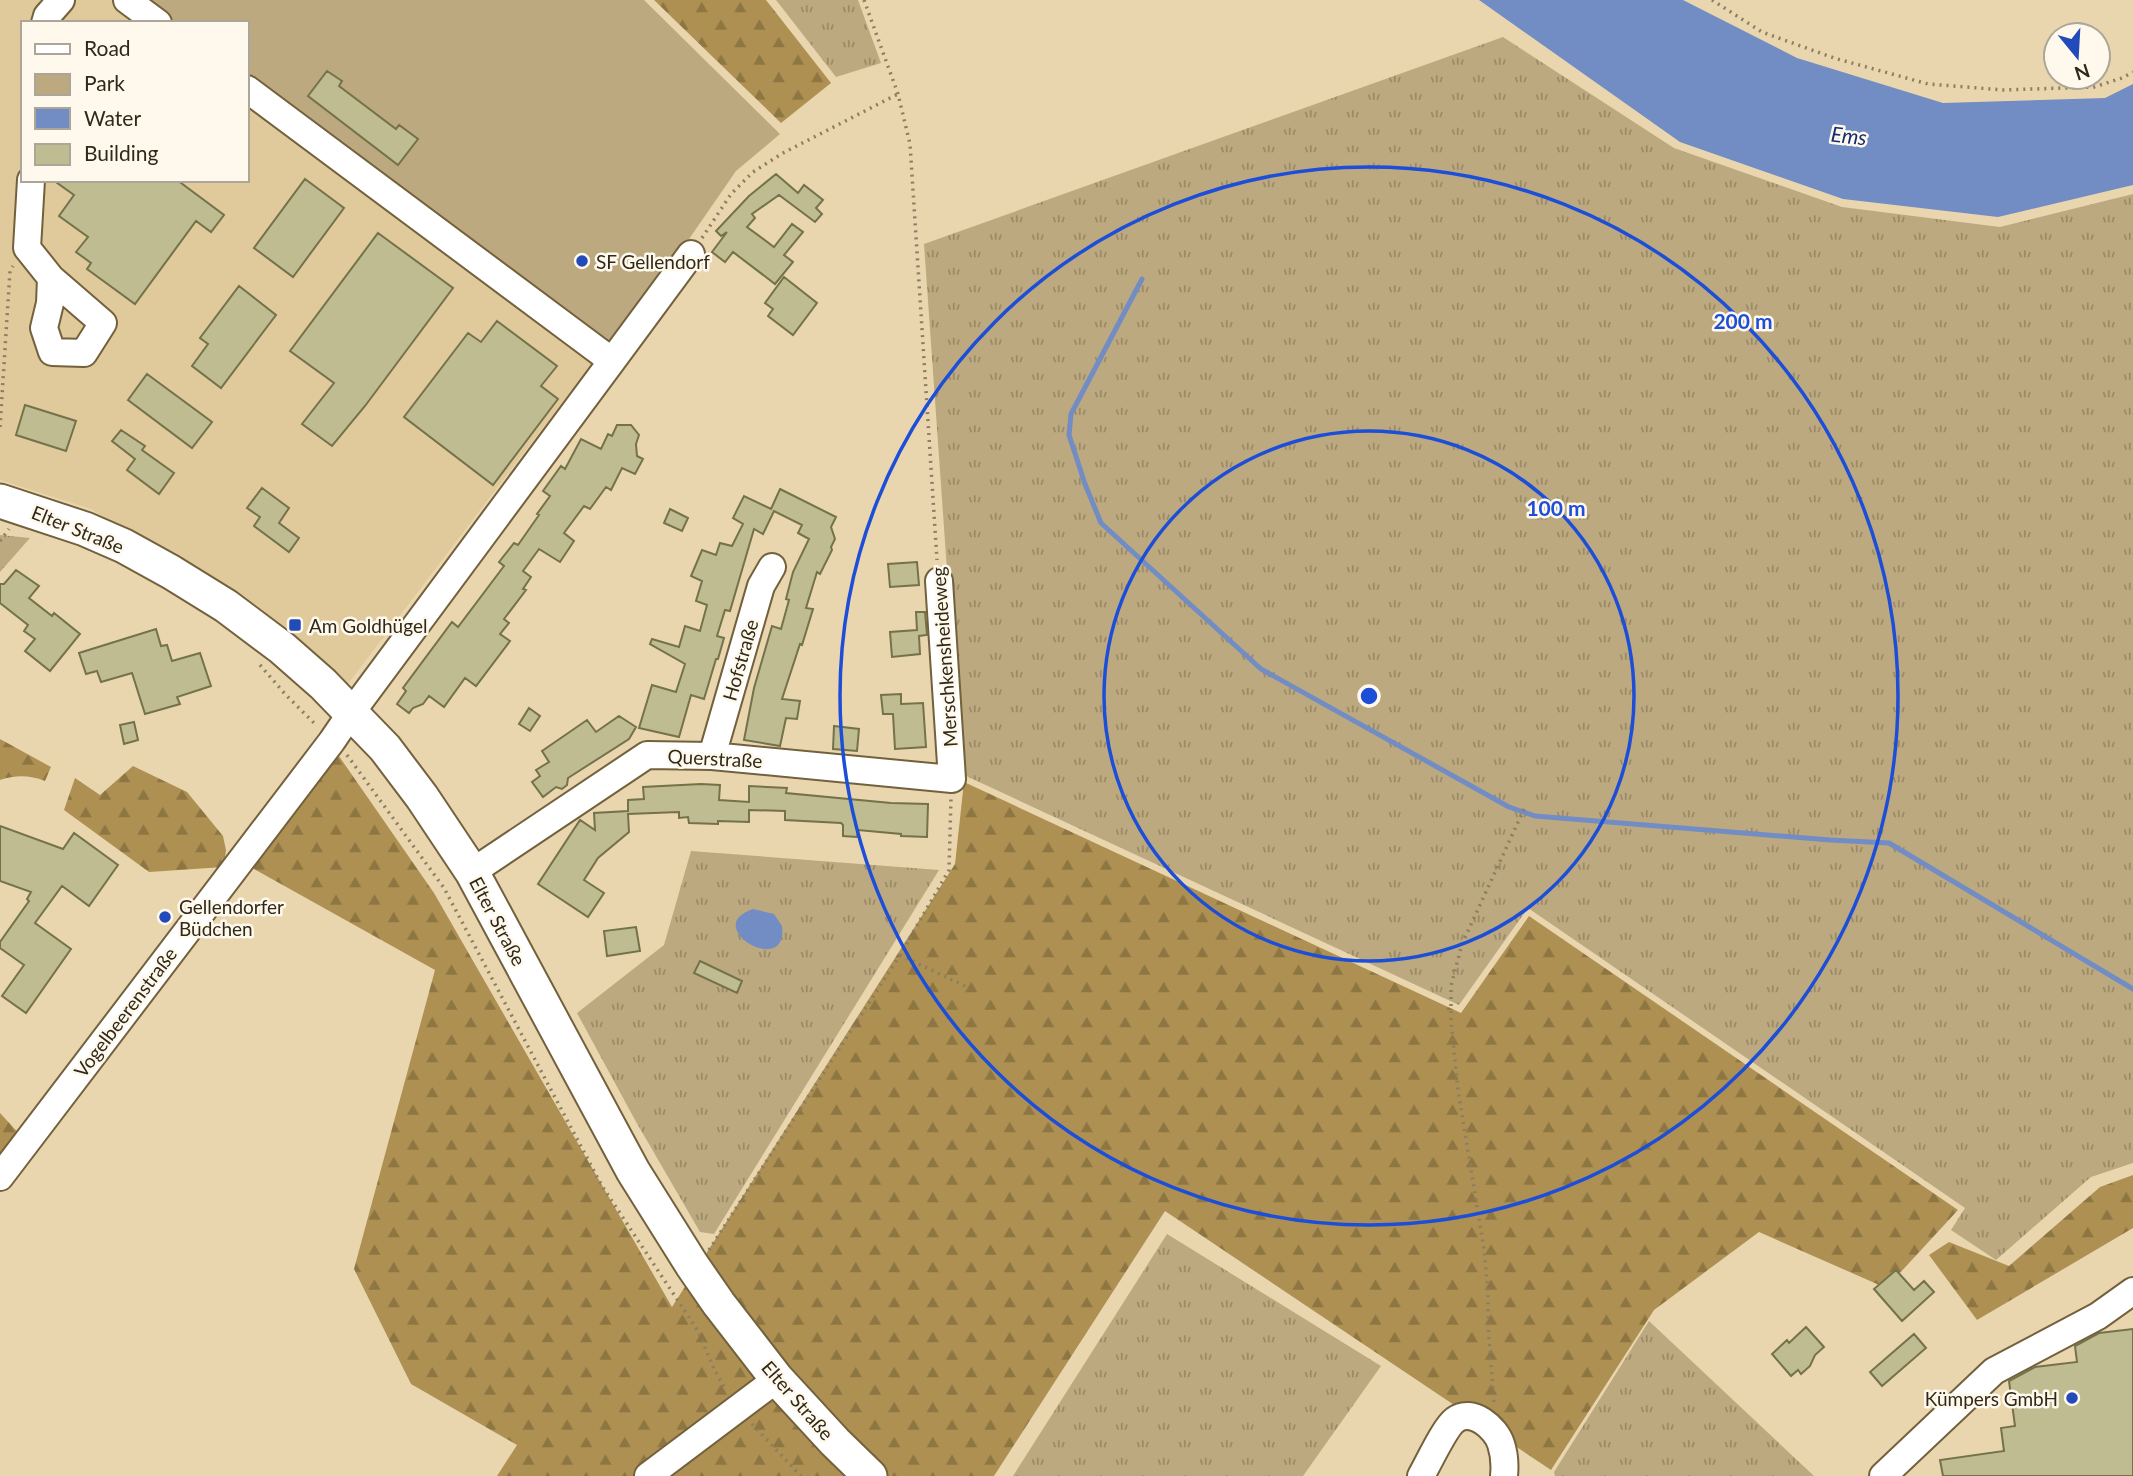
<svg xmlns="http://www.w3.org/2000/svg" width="2133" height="1476" viewBox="0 0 2133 1476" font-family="Lato,sans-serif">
	<defs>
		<pattern id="grass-tufts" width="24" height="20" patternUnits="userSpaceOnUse" patternTransform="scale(1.75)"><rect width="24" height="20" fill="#bda97f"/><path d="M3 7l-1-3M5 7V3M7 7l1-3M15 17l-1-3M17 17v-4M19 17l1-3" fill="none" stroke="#9a8a67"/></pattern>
		<pattern id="forest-firs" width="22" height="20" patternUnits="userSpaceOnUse" patternTransform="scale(1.75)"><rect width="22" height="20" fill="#ae9052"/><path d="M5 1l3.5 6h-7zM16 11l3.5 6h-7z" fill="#8e7643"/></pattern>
	</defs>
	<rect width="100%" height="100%" fill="#ead6ae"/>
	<path fill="#e0c99a" d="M0,0h119l31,23h-127v157h224v-85l349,263 -252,331 -115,-91 -138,-89 -91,-29z"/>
	<path fill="url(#grass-tufts)" d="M776,0h82l23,63 -45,14z
		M1503,37l171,111 168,59 158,20 133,-33v969l-42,14 -95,83 -45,-30 14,-22 -437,-300 -69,97 -495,-230 -18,-219 -22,-312z
		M0,535l30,3 -30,34z
		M691,851l248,19 -225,364 -14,-2 -65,-112 -58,-107 87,-68z
		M1167,1234l214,132 -78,110h-290z
		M1649,1321l165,155h-259l-1,-4z"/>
	<path fill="url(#forest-firs)" d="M654,0h112l65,83 -50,40z
		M0,739l51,28 -6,14c-16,-6 -29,-6 -45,-1z
		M334,749l100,144 238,414 283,-443 9,-82 497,231 68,-97 429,294 -72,78 -127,-56 -105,78 -103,160 -386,-259 -171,265h-497l20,-31 -106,-61 -57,-115 81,-299 -188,-105z
		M133,766l54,26 36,44 3,14 -2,17 -75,5 -85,-62 11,-32 25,17z
		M0,1113l24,26 -24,35z
		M2133,1175v53l-156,92 -48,-65 20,-13 60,24 91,-79z"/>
	<path fill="#bda97f" d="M145,0h499l136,134 -44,37 -125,181 -364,-275v-54h-72z"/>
	<path fill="#728cc4" d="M1479,0h204l114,58 146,45 162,-5 28,-14v101l-135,32 -155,-18 -163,-57z
		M753,909l21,5 8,12c7,53 -83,1 -29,-17z"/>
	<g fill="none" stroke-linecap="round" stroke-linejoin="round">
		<path stroke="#728cc4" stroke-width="5" d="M1142,279l-71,135 -2,21 16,49 16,39 160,146 248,138 26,9 295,24 59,3 244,146"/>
	</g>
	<path fill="#bfbc92" stroke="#74724a" stroke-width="2" d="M327,71l15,10 -3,5 57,43 3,-4 19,14 -20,26 -90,-69z
		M776,174l22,19 6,-8 19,15 -7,8 6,6 -7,8 -36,-27 -27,19 3,4 -8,9 27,20 18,-23 11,8 -19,23 9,7 -18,22 -42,-32 -8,10 -13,-10 15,-20 -6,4 -5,-5 33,-35z
		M305,179l39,29 -51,69 -39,-29z
		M53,180h124l47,35 -13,17 -15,-11 -61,83 -48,-35 4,-6 -15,-11 12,-15 -29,-21 15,-21z
		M378,233l75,55 -88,118 -33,40 -30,-22 32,-41 -44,-32z
		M784,277l33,26 -24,32 -25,-19 5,-7 -8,-6z
		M239,286l37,29 -55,73 -29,-22 16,-22 -8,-6z
		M497,321l60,45 -16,20 17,13 -65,86 -89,-68 64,-84 13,9z
		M147,374l65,48 -20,26 -64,-48z
		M25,405l51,16 -10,30 -50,-16z
		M617,425h14l8,10 -3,9 1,12 6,3 -8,15 -13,-6 -11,22 -5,-3 -16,22 -6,-3 -20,27 10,8 -14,21 -21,-13 -16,22 8,6 -8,12 3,1 -22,29 5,4 -9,11 10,7 -34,45 -11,-8 -21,29 -15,-11 -6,8 -10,4 -4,5 -12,-9 9,-13 -3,-3 49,-66 6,5 46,-61 -5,-4 15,-19 4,2 21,-30 -2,-1 13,-18 -7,-5 18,-25 4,3 16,-30 20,10 7,-15 4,2z
		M121,430l24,16 -3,4 32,23 -15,21 -32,-24 8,-11 -23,-18z
		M262,488l27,20 -10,15 20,15 -10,14 -35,-26 6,-9 -13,-9z
		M780,489l56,28 -5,10 4,12 -4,8 1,3 -12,24 -3,-2 -11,36 7,1 -11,36 -2,-1 -18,55 18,2 -3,18 -11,-1 -6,28 -36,-6 10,-52 18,-62 9,3 8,-29 -3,-1 7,-27 16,-33 -11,-6 4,-8 -28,-14 -11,23 -9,-5 -24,82 -5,-1 -8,26 7,2 -6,21h-2l-12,40 -13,-4 -12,42 -40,-9 13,-43 24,7 9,-28 -35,-20 2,-5 27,8 6,-21 15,5 7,-26 -11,-4 6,-20 -11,-5 11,-26 14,5 4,-12 12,3 11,-22 -10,-6 11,-22 27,13z
		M670,509l18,9 -6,13 -18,-8z
		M917,562l2,23 -29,2 -2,-23z
		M16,570l23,16 -10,12 23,18 2,-3 26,21 -30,37 -25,-20 10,-12 -11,-8 4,-6 -28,-22v-19h4z
		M916,612h9l2,23 -8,1 1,18 -28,3 -2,-25 27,-2z
		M156,629l5,17 6,-1 5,16 28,-8 11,33 -34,11 3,7 -35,10 -13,-41 -31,9 -4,-11 -11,3 -7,-21z
		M901,694v10l22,-1 3,44 -31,2 -2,-35h-10l-2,-19z
		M529,708l11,8 -10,15 -11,-7z
		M619,716l17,11 -7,12 -61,39 -1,7 -5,4 -6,-2 -13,10 -11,-15 8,-6 -4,-6 13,-8 -7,-11 45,-31 9,12z
		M134,722l4,18 -14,4 -4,-19z
		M834,726l25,3 -2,22 -24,-2z
		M701,784l19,1 -1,15 30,2v-16l38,2 -1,5 105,10 37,1 -1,33 -26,-1v-2l-43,-4 -1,7 -14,-1v-11l-2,-2 -56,-3v-9l-36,-1v12l-31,-1v3l-29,-1 -1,-6 -9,1v-6l-51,2 1,18 -31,26 -14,22 20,13 -16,24 -50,-33 42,-64 15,10 -1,-17 34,-2v-11l16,-1 -1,-12z
		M0,826l63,23 11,-16 44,32 -29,41 -27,-20 -27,37 36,26 -45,64 -24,-17 22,-31 -24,-17v-6l29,-41 -2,-2 4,-7 -31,-11z
		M636,927l4,24 -33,5 -3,-25z
		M700,961l42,20 -5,12 -43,-20z
		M1896,1270l18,20 10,-9 10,11 -32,29 -28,-32z
		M1806,1327l18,20 -9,8 -5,11 -9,8 -3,-4 -7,6 -19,-22 15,-14 2,3z
		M2133,1329v147h-190l-3,-16 64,-9 -3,-23 14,-2 -6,-45 26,-14 42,-5 -2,-16 24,-13z
		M1914,1334l12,14 -44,38 -12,-14z"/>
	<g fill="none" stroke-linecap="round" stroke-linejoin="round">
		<defs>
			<path id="minor" d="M127,0l31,23
				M45,23l2,-7 14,-16
				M31,180l-4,68 24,30 52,45 -19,30 -32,-1 -8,-24 6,-25 1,-25
				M612,361l79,-107
				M712,756l49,-170 11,-19
				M472,872l175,-117 65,1 240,23 -13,-198
				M0,1177l332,-436 19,-28 261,-352 -365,-272
				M648,1476l129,-97
				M1421,1476c7,-12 24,-49 34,-56 17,-13 41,8 46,24 3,9 4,22 3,32
				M1883,1476l111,-105 104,-55 35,-25"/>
			<path id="major" d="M0,501l85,28 39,17 47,26 55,34 56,42 41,36 62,64 37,49 50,75 161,299 59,94 27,39 58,75 58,63 35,34"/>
		</defs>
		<use href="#minor" stroke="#72613c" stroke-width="30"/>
		<use href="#major" stroke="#72613c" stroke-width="37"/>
		<path stroke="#8b7e62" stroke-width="3.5" stroke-dasharray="2 5" stroke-linecap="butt" d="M864,0l34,94 12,50 27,416
			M1712,0l50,32 72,26 94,26 76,6 90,-3 28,-9 11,-6
			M702,238l29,-44 22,-22 30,-19 115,-59
			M0,427l10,-156 3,-5
			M0,541l9,-12
			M260,665l25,29 32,32
			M347,755l97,133 158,298 96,145 17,40 11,19
			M900,955l67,32
			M709,1250l191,-295 49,-85 2,-72
			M1494,1402l-6,-76v-34l-4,-43 -26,-159 -7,-69v-35l11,-42 63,-137
			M752,1424l49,52"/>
		<use href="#minor" stroke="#fff" stroke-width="26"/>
		<use href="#major" stroke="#fff" stroke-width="33"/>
	</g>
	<g fill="none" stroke="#1d4ed8" stroke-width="3.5">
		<circle cx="1369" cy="696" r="265"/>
		<circle cx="1369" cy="696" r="529"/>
	</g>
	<g fill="#224ab9" stroke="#fff9ed" stroke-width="2.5">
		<circle cx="582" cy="261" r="7"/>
		<rect x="288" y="618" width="14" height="14" rx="3.5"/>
		<circle cx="165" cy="917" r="7"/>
		<circle cx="2072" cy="1398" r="7"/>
	</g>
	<g text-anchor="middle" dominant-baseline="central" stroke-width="5" stroke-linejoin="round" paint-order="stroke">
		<g font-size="19" fill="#302919" stroke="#fff9ed" text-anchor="start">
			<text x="596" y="261">SF Gellendorf</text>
			<text x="309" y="625">Am Goldhügel</text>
			<text x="179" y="906">Gellendorfer<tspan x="179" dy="22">Büdchen</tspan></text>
			<text x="2058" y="1398" text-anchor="end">Kümpers GmbH</text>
		</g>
		<g font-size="19" fill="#302919" stroke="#fff9ed">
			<text transform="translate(78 529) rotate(22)">Elter Straße</text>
			<text transform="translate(944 657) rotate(-94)">Merschkensheideweg</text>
			<text transform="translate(740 660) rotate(-74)">Hofstraße</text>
			<text transform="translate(715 758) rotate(3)">Querstraße</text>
			<text transform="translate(498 921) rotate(62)">Elter Straße</text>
			<text transform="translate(125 1012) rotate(-53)">Vogelbeerenstraße</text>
			<text transform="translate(798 1400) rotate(49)">Elter Straße</text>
		</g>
		<g font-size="21" font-style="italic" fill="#132c6e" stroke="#fff9ed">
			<text transform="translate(1849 135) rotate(6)">Ems</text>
		</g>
	</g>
	<circle cx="1369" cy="696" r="10" fill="#1d4ed8" stroke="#fff9ed" stroke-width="3.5"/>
	<g font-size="21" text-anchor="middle" font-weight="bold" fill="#1d4ed8" stroke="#fff9ed" stroke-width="5" stroke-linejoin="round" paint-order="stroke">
		<text x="1743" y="329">200 m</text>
		<text x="1556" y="516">100 m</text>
	</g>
	<rect x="21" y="21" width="228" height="161" fill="#fff9ed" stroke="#aca698" stroke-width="2"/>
	<rect x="35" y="44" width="35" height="10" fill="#ffffff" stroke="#aca698" stroke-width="2"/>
	<text x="84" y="56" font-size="21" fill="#302919">Road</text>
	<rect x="35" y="74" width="35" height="21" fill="#bda97f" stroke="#aca698" stroke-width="2"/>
	<text x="84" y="91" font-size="21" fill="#302919">Park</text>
	<rect x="35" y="108" width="35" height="21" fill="#728cc4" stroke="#aca698" stroke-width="2"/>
	<text x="84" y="126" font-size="21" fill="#302919">Water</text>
	<rect x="35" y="144" width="35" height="21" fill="#bfbc92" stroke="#aca698" stroke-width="2"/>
	<text x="84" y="161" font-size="21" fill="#302919">Building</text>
	<g transform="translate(2077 56) rotate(162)"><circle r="33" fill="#fff9ed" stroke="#aca698" stroke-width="2"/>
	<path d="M0-5L12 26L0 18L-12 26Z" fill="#224ab9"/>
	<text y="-10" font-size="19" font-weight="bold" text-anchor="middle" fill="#302919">N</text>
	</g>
</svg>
